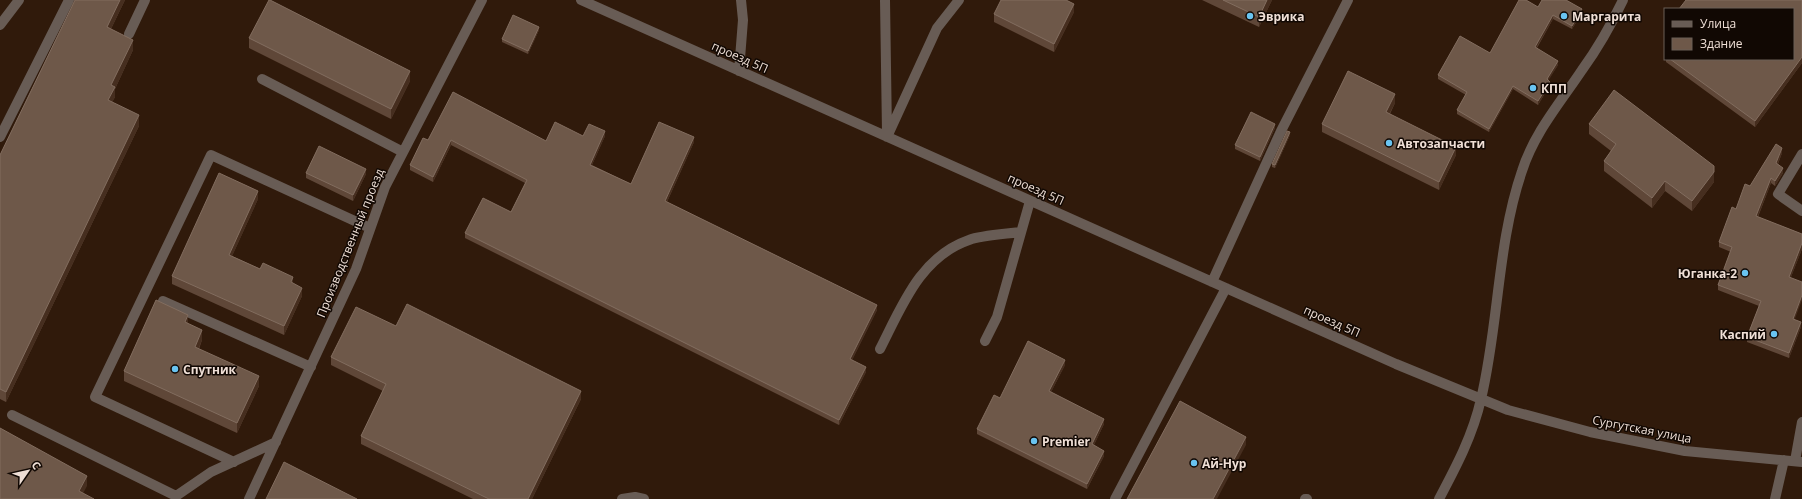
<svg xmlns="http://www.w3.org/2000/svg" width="1802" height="499" viewBox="0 0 1802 499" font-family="'Open Sans',sans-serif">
	<rect width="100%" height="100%" fill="#301a0b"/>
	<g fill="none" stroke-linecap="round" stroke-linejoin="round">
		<path stroke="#685c55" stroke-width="10" d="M581,0l815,364 112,46 82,22 95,19 117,11
			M885,0l2,133
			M0,25l19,-25
			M129,34l16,-34
			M739,71l4,-51 -2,-20
			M262,79l141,73
			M0,137l69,-137
			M887,137l50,-109 22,-28
			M1802,154l-24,40 24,17
			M1212,282l69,-151 67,-131
			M163,301l148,66
			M985,341l12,-24 33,-116
			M880,349c22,-43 40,-92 89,-109 13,-5 38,-6 52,-8
			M12,415l164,81 35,-24 65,-30
			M1795,461l7,-39
			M234,462l-139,-65 116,-242 159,73
			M249,499l107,-230 29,-82 97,-187
			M622,499l13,-2 9,2
			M1115,499l111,-211
			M1305,499h2
			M1439,499c17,-32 34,-64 42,-100 18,-75 16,-155 41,-228 12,-38 38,-68 60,-101 16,-22 29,-45 41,-70
			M1775,499l9,-39"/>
	</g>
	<path fill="#5f4738" d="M75,0h50l-14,29 22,21 -18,39v8l-3,5 27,24 -133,276 -6,-3v-244z
		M1202,0h70l-13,27z
		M1802,0v63l-47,64 -89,-65v-3h127z
		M1538,7l44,6 -10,16 -19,-10 -16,29 21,17 -10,15 2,5 -12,20 -25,-16 -24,43 -32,-18v-4l9,-15 -28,-16v-4l52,-22z
		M1074,12l-20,40 -60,-30v-8z
		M539,30l-11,24 -26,-12v-3z
		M249,38l161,43 -19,38 -142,-71z
		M1395,103l-5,11 66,41 -17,35 -117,-58v-8z
		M1589,124l125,58 -22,29 -27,-20 -13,17 -48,-37v-10l7,-10 -22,-17z
		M1275,128l-15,33 -25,-12v-4z
		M1290,135l-15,33 -3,-1v-3z
		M583,136h22l-13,29 39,19 63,-42 -27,60 210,108 -25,50 14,12 -27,53 -374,-187v-5l46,-21 14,-29 -74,-38 -18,37 -23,-12v-5l18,-25 118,1z
		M1782,153l-4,11 5,9 -8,13 -4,-3 -13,34 44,17v15l-11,28 3,42 7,8 -12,31 -42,-16v-5l12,-31 -41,-16v-5l13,-33 -12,-5v-5l17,-33z
		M306,173l60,1 -13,27 -47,-23z
		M258,199l-26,57 61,28 9,12 -18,39 -112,-51v-8z
		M188,324l14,16 -3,9 60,37 -22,47 -113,-52v-10z
		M396,326l185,73 -49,100h-59l-112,-55v-8l22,-45 -52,-26v-8z
		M1065,365l-14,27 53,32 -10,21 10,11 -17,33 -110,-55v-5l23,-31z"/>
	<path fill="#462e1f" d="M120,0h5l-18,37v-10z
		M1267,0h5l-13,27v-10z
		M1074,4v8l-20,40v-8z
		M1582,9v4l-10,16v-3z
		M1553,15v4l-18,31v-3z
		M539,27v3l-11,24v-3z
		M133,40v10l-18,39v8l-7,14v-11l3,-15z
		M1802,57v6l-47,64v-6z
		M1558,61v4l-11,18v-4z
		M410,71v10l-19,38v-10z
		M1550,82v3l-12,20v-4z
		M1513,86v3l-24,43v-3z
		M1395,94v9l-9,17v-8z
		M139,115v11l-133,276v-10z
		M1275,124v4l-15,33v-4z
		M605,131v5l-15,33v-4z
		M1290,132v3l-15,33v-3z
		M694,137v5l-29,64v-5z
		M451,140v5l-18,37v-5z
		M1456,147v8l-17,35v-8z
		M1782,148v5l-6,15v-5z
		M1783,168v5l-8,13v-5z
		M366,169v5l-13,27v-6z
		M1714,172v10l-22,29v-10z
		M1771,178v5l-15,38v-5z
		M1665,181v10l-13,17v-10z
		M258,191v8l-29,64v-8z
		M1802,243v6l-13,33v-5z
		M293,277v8l-2,-3z
		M302,288v8l-18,39v-9z
		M1802,295v5l-9,24v-5z
		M877,305v5l-27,54v-5z
		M188,315v10l-3,-3z
		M1801,322v5l-12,31v-5z
		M202,330v10l-7,17v-10z
		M1065,360v5l-16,31v-5z
		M866,367v5l-27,53v-5z
		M259,376v10l-22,47v-10z
		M581,391v8l-49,100h-4z
		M1104,419v5l-12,25v-5z
		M1246,437v8l-29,54h-4z
		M1104,451v5l-17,33v-5z
		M87,476v10l-7,13 -1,-8z"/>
	<path fill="#6e5849" stroke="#826d5f" d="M75,0h45l-13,27 26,13 -22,45 4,2 -7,13 31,15 -133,277 -6,-3v-234z
		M269,0h1l140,71 -19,38 -142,-71z
		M1001,0h65l8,4 -20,40 -60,-30z
		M1223,0h44l-8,17z
		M1519,0h7l12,7 4,-7h24l16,9 -10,17 -19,-11 -18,32 23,14 -11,18 3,3 -12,19 -25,-15 -24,43 -32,-19 10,-18 -29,-17 22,-39 30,17z
		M1686,0h116v57l-47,64 -85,-62h123v-50h-114z
		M513,15l26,12 -11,24 -26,-12z
		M1348,71l47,23 -9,18 70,35 -17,35 -117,-58z
		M1614,90l100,76v6l-22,29 -27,-20 -13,17 -48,-37 12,-17 -27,-20z
		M453,92l93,49 9,-19 28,14 6,-12 16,7 -15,34 41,19 28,-62 35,15 -29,64 212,104 -27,54 16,8 -27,53 -374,-187 18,-35 28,14 16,-32 -76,-40 -18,37 -23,-12 13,-27 5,2z
		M1251,112l24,12 -15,33 -25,-12z
		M1287,131l3,1 -15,33 -3,-1z
		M1776,144l6,4 -6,15 7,5 -8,13 -4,-3 -15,38 46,18v9l-13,34 13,5v13l-9,24 8,3 -12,31 -42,-16 14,-36 -43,-16 14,-38 -13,-5 13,-35 4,2 9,-25 5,2z
		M319,146l47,23 -13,26 -47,-22z
		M219,173l39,18 -29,64 31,14 3,-6 30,14 -2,5 11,6 -18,38 -112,-50z
		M156,300l32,15 -3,7 17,8 -7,17 64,29 -22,47 -113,-52z
		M407,304l174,87 -53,108h-39l-128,-63 25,-52 -55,-27 25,-50 40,19z
		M1028,341l37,19 -16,31 55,28 -12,25 12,7 -17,33 -110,-55 17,-34 6,3z
		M1180,401l66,36 -33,62h-86z
		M0,428l87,48 -8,15 15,8h-94z
		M284,462l73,37h-91z"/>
	<g fill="#69c4f1" stroke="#110803" stroke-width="1.5">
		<circle cx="1250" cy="16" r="4"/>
		<circle cx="1564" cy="16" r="4"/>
		<circle cx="1533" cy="88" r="4"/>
		<circle cx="1389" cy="143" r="4"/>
		<circle cx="1745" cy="273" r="4"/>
		<circle cx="1774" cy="334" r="4"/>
		<circle cx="175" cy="369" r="4"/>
		<circle cx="1034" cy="441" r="4"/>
		<circle cx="1194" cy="463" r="4"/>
	</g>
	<g text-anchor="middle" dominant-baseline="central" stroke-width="3" stroke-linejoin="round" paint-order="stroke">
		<g font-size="12" font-weight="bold" fill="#efdfd6" stroke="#110803" text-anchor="start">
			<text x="1258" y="16">Эврика</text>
			<text x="1572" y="16">Маргарита</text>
			<text x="1541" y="88">КПП</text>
			<text x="1397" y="143">Автозапчасти</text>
			<text x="1737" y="273" text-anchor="end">Юганка-2</text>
			<text x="1766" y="334" text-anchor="end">Каспий</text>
			<text x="183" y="369">Спутник</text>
			<text x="1042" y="441">Premier</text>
			<text x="1202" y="463">Ай-Нур</text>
		</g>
		<g font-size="12" fill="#efdfd6" stroke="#110803">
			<text transform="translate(740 57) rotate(24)">проезд 5П</text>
			<text transform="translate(1036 189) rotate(24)">проезд 5П</text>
			<text transform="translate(350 243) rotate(-68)">Производственный проезд</text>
			<text transform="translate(1332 321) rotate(24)">проезд 5П</text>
			<text transform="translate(1642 429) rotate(11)">Сургутская улица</text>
		</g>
	</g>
	<rect x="1664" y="8" width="130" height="52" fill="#110803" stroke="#6a5e57"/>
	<rect x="1672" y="21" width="20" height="6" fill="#685c55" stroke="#6a5e57"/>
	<text x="1700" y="28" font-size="12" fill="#efdfd6">Улица</text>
	<rect x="1672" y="38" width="20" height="12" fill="#6e5849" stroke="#6a5e57"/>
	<text x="1700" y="48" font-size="12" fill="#efdfd6">Здание</text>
	<g transform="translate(28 471) rotate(56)" stroke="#110803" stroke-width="3" paint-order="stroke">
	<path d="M0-3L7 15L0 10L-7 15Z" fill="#efdfd6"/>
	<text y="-6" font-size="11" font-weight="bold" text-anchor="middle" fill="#efdfd6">С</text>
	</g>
</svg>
